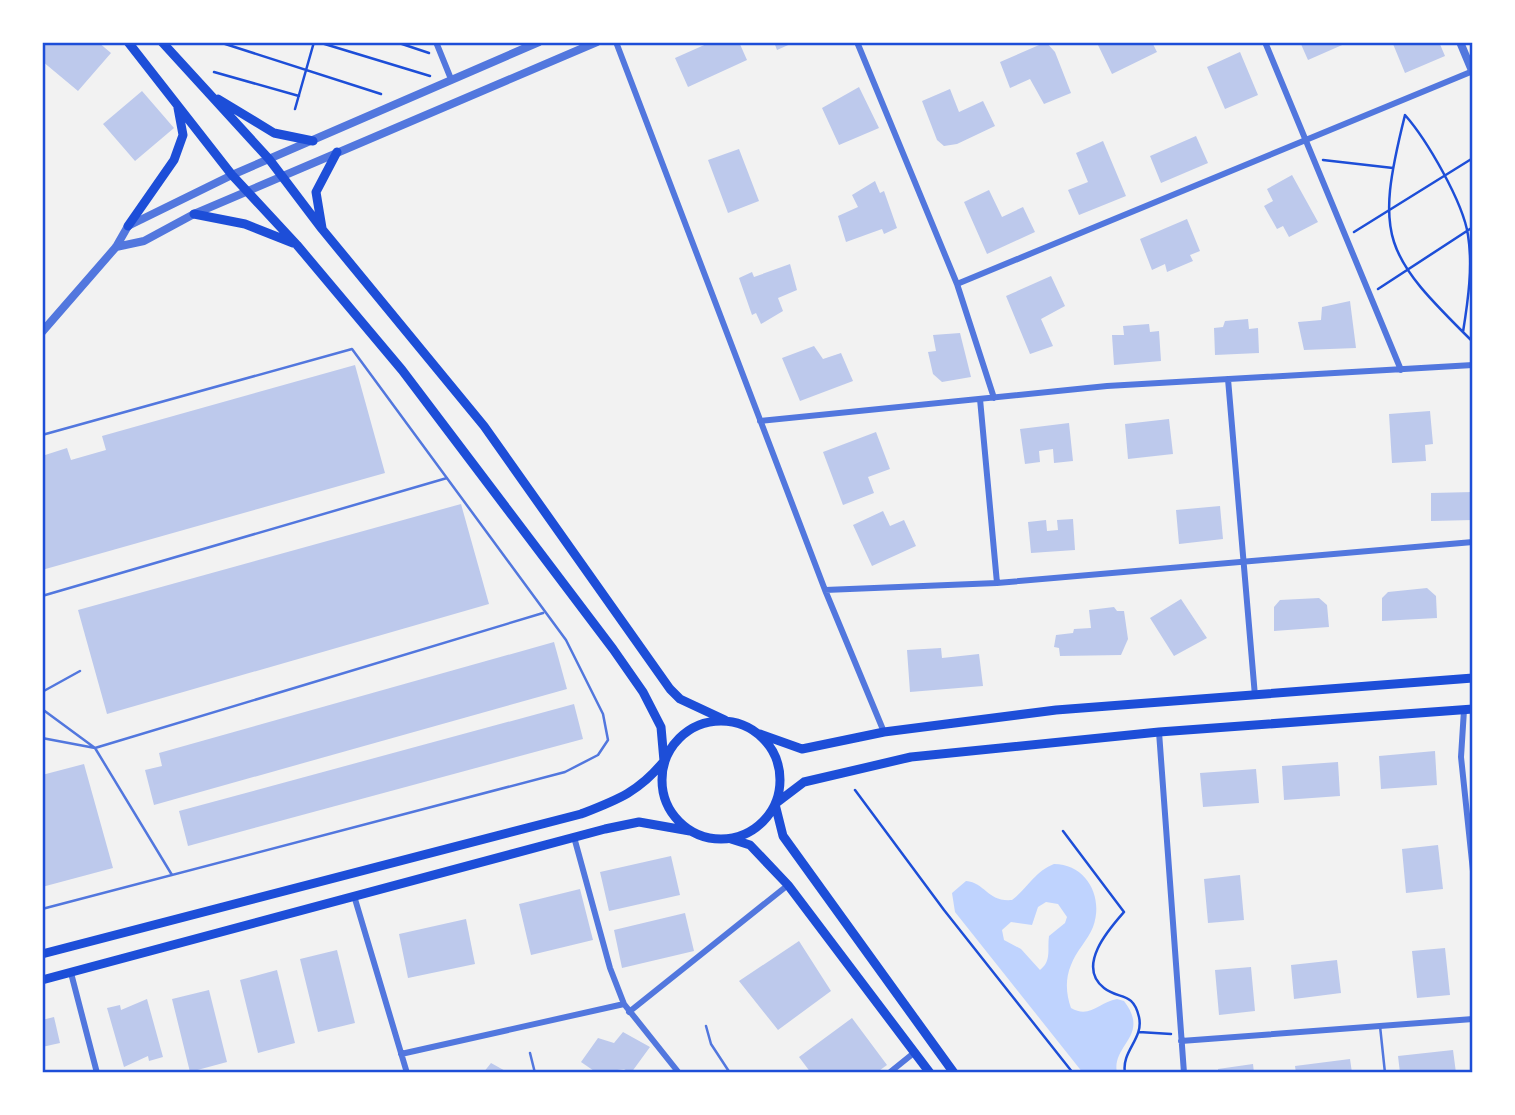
<svg xmlns="http://www.w3.org/2000/svg" width="1515" height="1115" viewBox="0 0 1515 1115" font-family="'Work Sans',sans-serif">
	<rect width="100%" height="100%" fill="#f2f2f2"/>
	<path fill="#bfd3fe" fill-rule="evenodd" d="M1054,864c33,0 50,34 39,63 -5,13 -17,24 -22,38 -6,14 -5,29 0,43 19,11 28,-6 46,-9l7,2c27,35 -13,44 -7,72h-34l-128,-161 -3,-19 14,-12c20,2 21,21 46,19 16,-12 22,-28 42,-36zM1046,902l12,2 9,13 -2,6 -16,13c-2,13 3,25 -9,34l-19,-21 -17,-9 -2,-10 9,-8 21,3 6,-18z"/>
	<path fill="#bdc9ec" d="M42,42h56l13,11 -33,38 -36,-30z
		M711,42h28l8,18 -59,27 -13,-29z
		M774,42h21l-18,8z
		M1046,42l9,10 16,41 -27,11 -14,-25 -20,9 -10,-26z
		M1100,42h52l5,10 -45,22 -15,-31z
		M1300,42h49l-41,18z
		M1397,42h42l6,14 -40,17 -12,-29z
		M1240,52l18,43 -33,14 -18,-42z
		M859,87l20,41 -40,17 -17,-37z
		M950,89l9,23 24,-11 12,25 -38,18 -13,2 -7,-6 -15,-39z
		M142,91l32,37 -39,33 -32,-37z
		M1196,136l12,27 -47,20 -11,-27z
		M1103,141l23,55 -47,19 -11,-25 20,-8 -12,-29z
		M739,149l20,52 -31,12 -20,-53z
		M1292,175l26,47 -29,15 -6,-11 -6,3 -13,-23 9,-5 -6,-12z
		M875,181l5,12 4,-2 13,37 -13,6 -2,-5 -36,13 -8,-26 20,-9 -6,-12z
		M989,190l13,27 21,-10 12,25 -48,22 -23,-52z
		M1187,219l13,32 -10,4 3,6 -26,11 -2,-8 -13,6 -12,-31z
		M790,264l7,26 -19,8 5,13 -22,13 -5,-11 -4,2 -13,-37 13,-6 2,5z
		M1051,276l14,30 -24,13 12,27 -23,8 -24,-58z
		M1350,301l6,47 -52,2 -6,-28 23,-2 1,-13z
		M1248,319l1,10 9,-1 1,25 -44,2 -1,-27 9,-1 2,-6z
		M1149,324l1,8 9,-1 2,30 -47,4 -2,-30h12l-1,-9z
		M960,333l11,44 -29,5 -9,-8 -5,-22 8,-1 -3,-16z
		M814,346l9,13 18,-6 12,28 -53,20 -18,-43z
		M355,365l30,108 -343,97v-114l25,-8 4,12 35,-10 -4,-14z
		M1430,411l3,33 -8,1 1,16 -34,2 -3,-49z
		M1169,419l4,35 -45,5 -3,-35z
		M1069,423l4,38 -19,2 -1,-14 -14,2 1,11 -15,2 -5,-35z
		M876,432l14,37 -22,8 6,16 -31,12 -20,-53z
		M1473,492v28l-42,1v-28z
		M461,504l28,100 -382,110 -29,-104z
		M1220,506l3,33 -44,5 -3,-34z
		M883,511l7,15 14,-6 12,26 -44,20 -19,-41z
		M1073,519l2,31 -44,3 -3,-31 18,-2 1,11 11,-1 -1,-10z
		M1427,588l9,8 1,22 -55,3v-23l6,-6z
		M1319,598l8,7 2,22 -55,4v-24l6,-7z
		M1181,599l26,39 -33,18 -24,-38z
		M1114,607l3,4h7l4,28 -7,16 -61,1 -1,-8 -5,-1 2,-12 17,-2 1,-4 17,-1 -2,-18z
		M554,642l13,47 -413,116 -9,-35 17,-4 -3,-13z
		M941,648l1,10 37,-4 4,32 -73,6 -3,-42z
		M574,704l9,35 -395,107 -9,-35z
		M1435,751l2,34 -56,4 -2,-33z
		M1338,762l2,34 -56,4 -2,-34z
		M84,764l29,104 -71,19v-112z
		M1256,769l3,34 -56,4 -3,-34z
		M1438,845l5,44 -37,4 -4,-44z
		M671,856l9,39 -71,16 -9,-39z
		M1240,875l4,45 -36,3 -4,-44z
		M580,889l13,51 -62,15 -12,-51z
		M685,913l9,38 -72,17 -8,-38z
		M466,919l9,45 -67,14 -9,-44z
		M799,941l32,50 -53,39 -39,-49z
		M1445,948l5,47 -33,3 -5,-47z
		M337,950l18,73 -37,9 -18,-73z
		M1337,960l4,33 -47,6 -3,-34z
		M1251,967l4,44 -36,4 -4,-45z
		M277,970l18,73 -37,10 -18,-73z
		M209,990l18,72 -37,10 -18,-73z
		M147,999l16,58 -14,4 -1,-5 -24,11 -17,-59 13,-3 1,5z
		M54,1017l6,26 -18,4v-27z
		M852,1018l35,47 -11,8h-65l-12,-16z
		M623,1032l27,15 -19,26 -7,-4 -27,4 -16,-11 17,-24 16,5z
		M1453,1050l3,23h-56l-2,-17z
		M1350,1059l2,14h-56l-1,-7z
		M491,1063l18,10h-26z
		M1253,1064l1,9h-36v-4z"/>
	<g fill="none" stroke-linecap="round" stroke-linejoin="round">
		<path stroke="#1d4ed8" stroke-width="2.5" d="M219,42l162,52
			M318,42l112,34
			M396,42l33,11
			M214,72l85,24
			M295,109l19,-67
			M1323,160l70,8
			M1354,232l119,-74
			M1378,289l95,-62
			M1463,332c5,-31 10,-66 5,-97 -5,-33 -41,-95 -63,-120 -31,124 -21,139 68,227
			M855,790l89,120 129,163
			M1063,831l61,81c-15,17 -48,54 -20,76 15,12 29,3 35,29 5,22 -18,34 -14,56
			M1139,1032l32,2"/>
		<path stroke="#5277de" stroke-width="2.5" d="M42,435l310,-86 214,291 37,74 5,26 -10,15 -33,17 -523,137
			M42,596l405,-118
			M42,692l38,-21
			M42,709l53,39 77,127
			M42,738l53,10 448,-135
			M706,1026l5,18 19,29
			M1380,1026l5,47
			M530,1053l5,20"/>
		<path stroke="#5277de" stroke-width="6" d="M436,42l15,37
			M616,42l209,548 59,142
			M857,42l100,242 37,114
			M1265,42l136,328
			M957,284l516,-213
			M1228,379l27,317
			M980,399l17,184
			M760,421l347,-35 366,-21
			M825,590l172,-7 476,-41
			M1464,710l-3,47 12,114
			M1159,732l25,341
			M574,837l36,131 14,36 55,69
			M355,899l52,174
			M71,973l26,100
			M629,1012l159,-127
			M1181,1041l292,-22
			M401,1054l223,-50
			M889,1073l26,-21"/>
		<path stroke="#5277de" stroke-width="8" d="M1460,42l13,31
			M116,247l28,-6 50,-27 403,-172
			M42,332l74,-85 12,-21 104,-51 307,-133"/>
		<path stroke="#1d4ed8" stroke-width="9" d="M162,42l107,117 53,70 162,197 186,263 10,10 45,21
			M218,99l56,34 39,8
			M194,214l51,10 48,19
			M128,226l46,-66 9,-25 -5,-27
			M322,228l-6,-36 21,-40
			M662 780a59 59 0 1 1 118 0a59 59 0 1 1-118 0Z
			M760,734l42,15 82,-17 172,-22 417,-32
			M731,839l19,6 38,40 142,188
			M42,954l539,-140c36,-14 58,-22 83,-53l-3,-34 -18,-35 -30,-43 -211,-279 -105,-125 -65,-70 -104,-133
			M42,980l563,-151 34,-7 51,9
			M954,1073l-171,-237 -8,-32 29,-22 107,-25 248,-25 314,-23"/>
	</g>
	<rect width="1515" height="1115" fill="none" stroke="#ffffff" stroke-width="88"/>
	<rect x="44" y="44" width="1427" height="1027" fill="none" stroke="#1d4ed8" stroke-width="2.5"/>
</svg>
